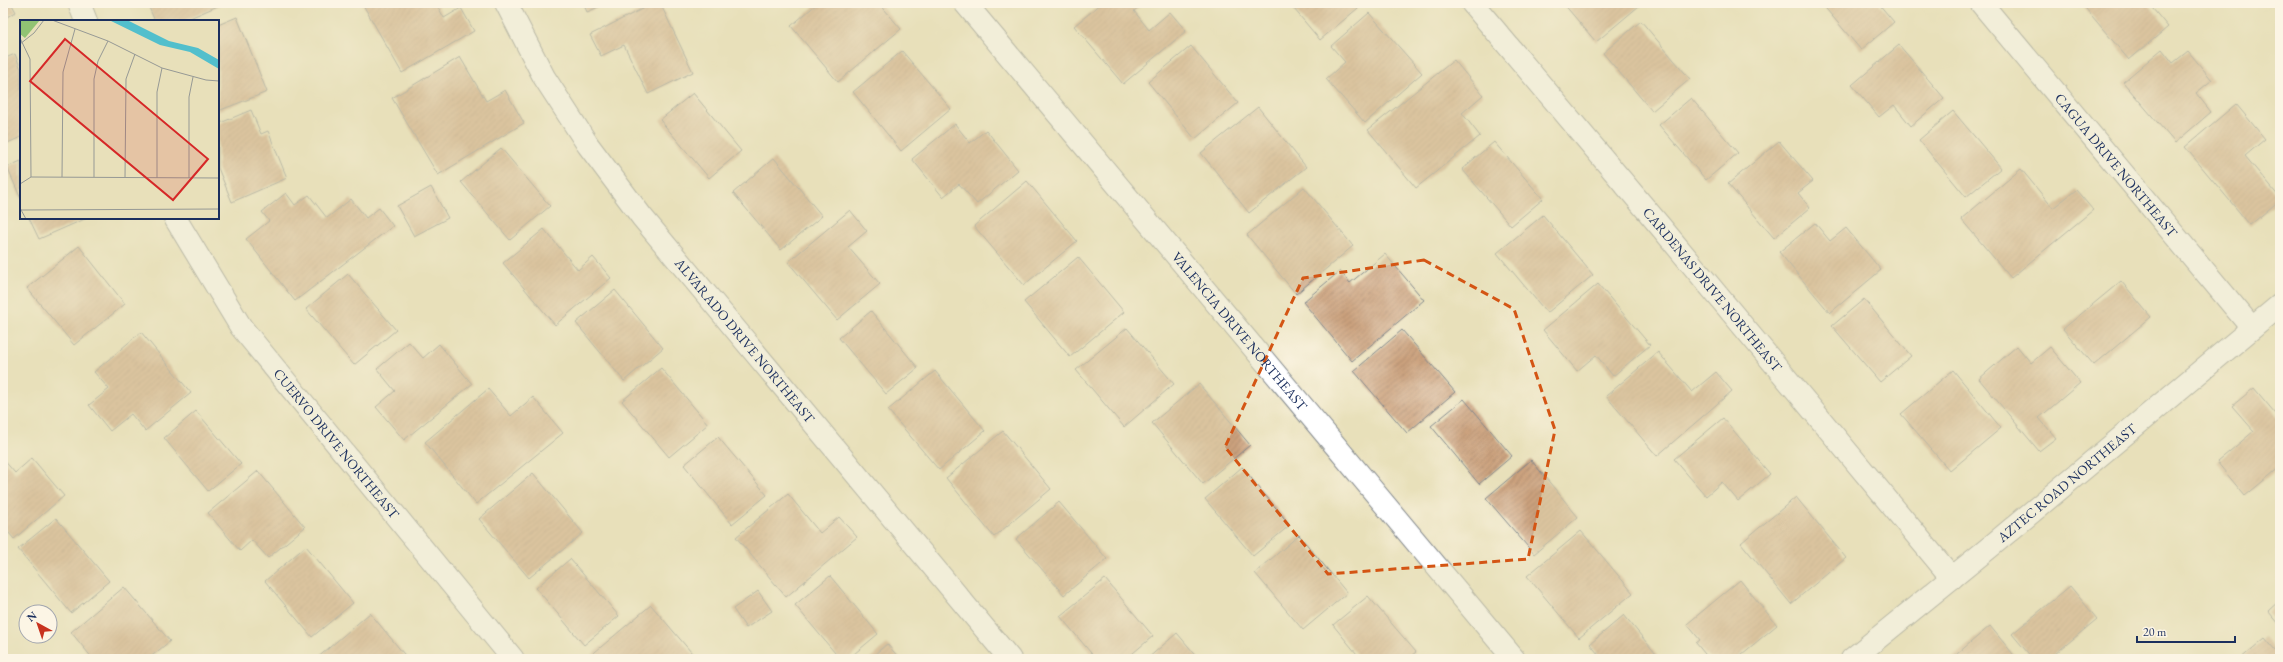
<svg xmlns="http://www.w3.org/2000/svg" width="2283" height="662" viewBox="0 0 2283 662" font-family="'EB Garamond',serif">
	<defs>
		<pattern id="building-hatch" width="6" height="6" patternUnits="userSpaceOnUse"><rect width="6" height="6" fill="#cba17d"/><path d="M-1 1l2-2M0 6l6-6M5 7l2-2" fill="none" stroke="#a4846a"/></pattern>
	</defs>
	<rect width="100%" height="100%" fill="#fcf5e5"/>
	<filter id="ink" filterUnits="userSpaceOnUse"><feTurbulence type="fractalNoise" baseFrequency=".025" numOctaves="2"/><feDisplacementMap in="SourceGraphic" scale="8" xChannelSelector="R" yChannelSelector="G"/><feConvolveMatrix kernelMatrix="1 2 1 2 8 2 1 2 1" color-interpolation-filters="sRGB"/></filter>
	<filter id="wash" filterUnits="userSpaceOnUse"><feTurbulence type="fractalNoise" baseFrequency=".012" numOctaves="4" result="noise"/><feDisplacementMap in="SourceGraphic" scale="16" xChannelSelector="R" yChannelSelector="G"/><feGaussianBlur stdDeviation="0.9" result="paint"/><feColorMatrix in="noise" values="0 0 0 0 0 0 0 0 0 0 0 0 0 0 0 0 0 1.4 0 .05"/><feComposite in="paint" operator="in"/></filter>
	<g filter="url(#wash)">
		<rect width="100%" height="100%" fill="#e8e0ba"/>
		<g id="blocks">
			<path fill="url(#building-hatch)" d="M3,3h8l5,9 -13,7z
				M147,3h72l1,2 -37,16h-28z
				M362,3h74l8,15 17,-10 13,23 -72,42z
				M583,3h25l-21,9z
				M654,3h6l33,69 -45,22 -24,-49 -23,11 -11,-21z
				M818,3h61l22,26 -63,53 -47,-56z
				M1102,3h42l-10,8 15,19 21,-18 16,19 -63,53 -49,-58z
				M1289,3h75l-44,37z
				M1563,3h74l2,3 -43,36z
				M1821,3h57l16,19 -33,28z
				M2081,3h67l20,24 -39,33z
				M1369,13l53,60 -57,50 -39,-44 19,-17 -14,-16z
				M237,17l30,75 -49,19v-86z
				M1641,21l49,58 -38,32 -49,-58z
				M1899,45l45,53 -33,28 -17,-21 -15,12 -27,-32z
				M1191,46l47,57 -43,36 -47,-57z
				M2162,49l11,14 15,-12 24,29 -16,13 15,19 -36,31 -52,-61z
				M902,51l49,58 -50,42 -48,-59z
				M15,54l6,15v68l-18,8v-86z
				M460,57l26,44 19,-11 19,33 -86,52 -46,-77z
				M1454,60l29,35 -21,18 18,23 -64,52 -48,-58z
				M693,93l48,58 -32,27 -49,-58z
				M1691,98l47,55 -32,27 -47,-55z
				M2236,104l29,35 -20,17 35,42v2l-30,25 -65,-78z
				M1258,107l48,60 -57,46 -48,-60z
				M251,110l10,24 7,-3 19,47 -55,24 -14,-34v-44z
				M1953,111l48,57 -35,29 -47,-57z
				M955,124l15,19 16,-13 32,40 -41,34 -18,-20 -16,13 -31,-38z
				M1779,141l34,40 -15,12 12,15 -36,30 -46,-54z
				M1494,142l49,57 -32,27 -49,-57z
				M501,148l49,58 -40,34 -49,-58z
				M774,158l48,58 -41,34 -48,-57z
				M21,161v38l-14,-32z
				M2021,169l32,39 23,-18 17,20 -82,68 -50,-59z
				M1027,181l50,60 -53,44 -50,-59z
				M431,187l17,31 -34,18 -17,-30z
				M1304,187l49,59 -57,48 -49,-59z
				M286,193l9,12 14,-10 18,23 24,-19 15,19 13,-10 14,18 -98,75 -49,-62 23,-18 -7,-9z
				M850,210l17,21 -19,16 32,37 -43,36 -49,-58z
				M1543,215l50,60 -46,38 -50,-60z
				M29,218h58l-48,21z
				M1815,223l15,18 16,-13 35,42 -51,43 -51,-61z
				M544,229l34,41 15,-13 18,21 -56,47 -52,-62z
				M79,246l46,58 -51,41 -47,-57z
				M1385,254l39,46 -72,61 -49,-59 37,-31 10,12z
				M1078,257l46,55 -54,45 -46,-55z
				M348,274l48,56 -42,35 -48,-56z
				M2121,281l30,36 -57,48 -31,-36z
				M1598,284l52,61 -37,31 -17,-21 -19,16 -34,-41z
				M615,290l48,58 -39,33 -48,-58z
				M1864,299l47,57 -31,26 -48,-56z
				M871,311l47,57 -32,26 -47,-56z
				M1127,328l47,56 -50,43 -48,-57z
				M1402,330l53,62 -48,41 -53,-62z
				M141,332l50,61 -46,38 -14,-17 -21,17 -21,-26 20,-16 -15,-17z
				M409,342l14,16 16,-14 33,40 -68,56 -28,-33 19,-16 -18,-22z
				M2017,346l14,17 19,-16 30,36 -41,35 17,20 -17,13 -60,-72z
				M1658,352l34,40 24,-20 16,19 -75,65 -51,-60z
				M661,368l47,56 -39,33 -47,-56z
				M1953,370l48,58 -51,43 -49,-57z
				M935,371l50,60 -46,39 -51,-60z
				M1199,384l51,61 -47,39 -51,-61z
				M2254,388l26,31v48l-35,29 -28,-34 37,-31 -22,-25z
				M488,389l23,27 22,-19 30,36 -87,71 -51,-62z
				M1464,399l48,57 -33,28 -48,-58z
				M196,411l45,53 -33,27 -44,-53z
				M1723,418l47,56 -32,27 -16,-19 -16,14 -32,-37z
				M1003,431l48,58 -57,48 -48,-59z
				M718,437l49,58 -35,29 -48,-59z
				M32,458l32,38 -50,43 -11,-13v-67l12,14z
				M1531,460l47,57 -44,37 -48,-56z
				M1242,467l48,58 -37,31 -48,-57z
				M258,471l47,56 -37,31 -16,-18 -12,11 -32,-38z
				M533,473l50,60 -54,45 -50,-59z
				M788,494l32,39 19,-16 18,20 -71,60 -50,-60z
				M1796,497l50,61 -55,46 -50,-61z
				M1059,502l48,57 -43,36 -48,-56z
				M56,518l53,63 -38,32 -53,-64z
				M1581,531l52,62 -54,45 -52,-62z
				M1299,535l48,58 -44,37 -48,-57z
				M306,546l47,57 -41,34 -47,-56z
				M570,559l49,57 -35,29 -48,-57z
				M830,576l48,58 -30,25h-8l-45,-54z
				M1105,579l48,57 -27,23h-30l-36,-43z
				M1740,580l37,45 -41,34h-27l-13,-16 4,-3 -13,-16z
				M2070,586l27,33 -48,40h-16l-21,-25z
				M124,587l46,54 -22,18h-55l-22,-27z
				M758,591l14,20 -26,17 -13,-19z
				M1368,596l48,56 -9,7h-46l-28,-34z
				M2280,600v25l-12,-14z
				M651,605l46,54h-106l-2,-2z
				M370,613l38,46h-92z
				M1624,615l36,44h-58l-12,-15z
				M1990,626l27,33h-66z
				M1177,633l22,26h-52z
				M2265,638l15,18v3h-40z
				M887,644l13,15h-31z"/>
		</g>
	</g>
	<g filter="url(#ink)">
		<use href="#blocks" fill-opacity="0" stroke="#82888c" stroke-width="1"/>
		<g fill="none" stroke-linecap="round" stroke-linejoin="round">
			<defs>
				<g id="street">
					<path d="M79,3l7,18"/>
					<path id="s1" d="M506,3l38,74 44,68 54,72 368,442"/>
					<path id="s2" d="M965,3l549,656"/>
					<path id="s3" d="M1472,3l188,223 292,352"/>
					<path id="s4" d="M1981,3l271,325"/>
					<path id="s5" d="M175,218l66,109 272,332"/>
					<path id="s6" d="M1852,659l138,-112 290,-242"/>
				</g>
			</defs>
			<use href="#street" stroke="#82888c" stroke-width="24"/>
			<use href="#street" stroke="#fff" stroke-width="22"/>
		</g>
	</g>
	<path d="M0 0H2283V662H0ZM1424,260l90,49 41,121 -27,129 -200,15 -103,-127 78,-169z" fill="#e8e0ba" fill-opacity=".55" fill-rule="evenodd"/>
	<path fill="none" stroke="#d45514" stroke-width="3" stroke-dasharray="8 5" stroke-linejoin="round" d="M1424,260l90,49 41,121 -27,129 -200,15 -103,-127 78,-169z"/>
	<g text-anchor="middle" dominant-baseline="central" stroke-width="3" stroke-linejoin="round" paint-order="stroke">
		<g font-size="14" fill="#1b2f5e" stroke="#fcf5e5">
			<text stroke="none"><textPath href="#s4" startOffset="211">CAGUA DRIVE NORTHEAST</textPath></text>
			<text stroke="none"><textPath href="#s3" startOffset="374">CARDENAS DRIVE NORTHEAST</textPath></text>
			<text stroke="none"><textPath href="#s2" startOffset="428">VALENCIA DRIVE NORTHEAST</textPath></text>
			<text stroke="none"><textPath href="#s1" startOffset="415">ALVARADO DRIVE NORTHEAST</textPath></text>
			<text stroke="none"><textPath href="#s5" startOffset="278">CUERVO DRIVE NORTHEAST</textPath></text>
			<text stroke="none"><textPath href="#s6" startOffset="278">AZTEC ROAD NORTHEAST</textPath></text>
		</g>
	</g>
	<g transform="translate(20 20)">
		<rect width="199" height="199" fill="#e8e0ba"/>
		<path d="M0,0h20l-15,18 -5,-4z" fill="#91c373"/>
		<path d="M89,0h18l42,21 29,7 21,12v9l-29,-17 -30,-7z" fill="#52bfcc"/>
		<path fill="none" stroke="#969995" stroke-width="1" d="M32,0l56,21 54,27 44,12 13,1M0,18l10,21 1,118M0,24l14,-11 10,-13M42,157l1,-105 12,-43M74,157v-98l4,-18 10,-20M105,157l1,-98 9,-25M137,158v-86l5,-24M169,158v-81l4,-20M0,164l11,-7 188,1M0,188l6,11M1,190l198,-1"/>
		<path fill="#d62828" fill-opacity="0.15" stroke="#d62828" stroke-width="2" d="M45,19l143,120 -35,41 -143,-119z"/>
		<rect width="199" height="199" fill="none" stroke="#1b2f5e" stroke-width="2"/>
	</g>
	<rect width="2283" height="662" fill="none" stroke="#fcf5e5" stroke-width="16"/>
	<g transform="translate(38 624) rotate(320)"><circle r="19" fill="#fcf5e5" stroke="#a2a6af"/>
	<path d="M0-3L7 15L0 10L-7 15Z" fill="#c8321e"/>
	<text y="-6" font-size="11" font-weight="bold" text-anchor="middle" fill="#1b2f5e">N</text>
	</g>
	<path d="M2137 636v6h98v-6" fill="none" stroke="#1b2f5e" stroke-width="2"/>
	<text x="2143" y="636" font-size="12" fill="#1b2f5e" stroke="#fcf5e5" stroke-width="3" paint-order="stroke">20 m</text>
</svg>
